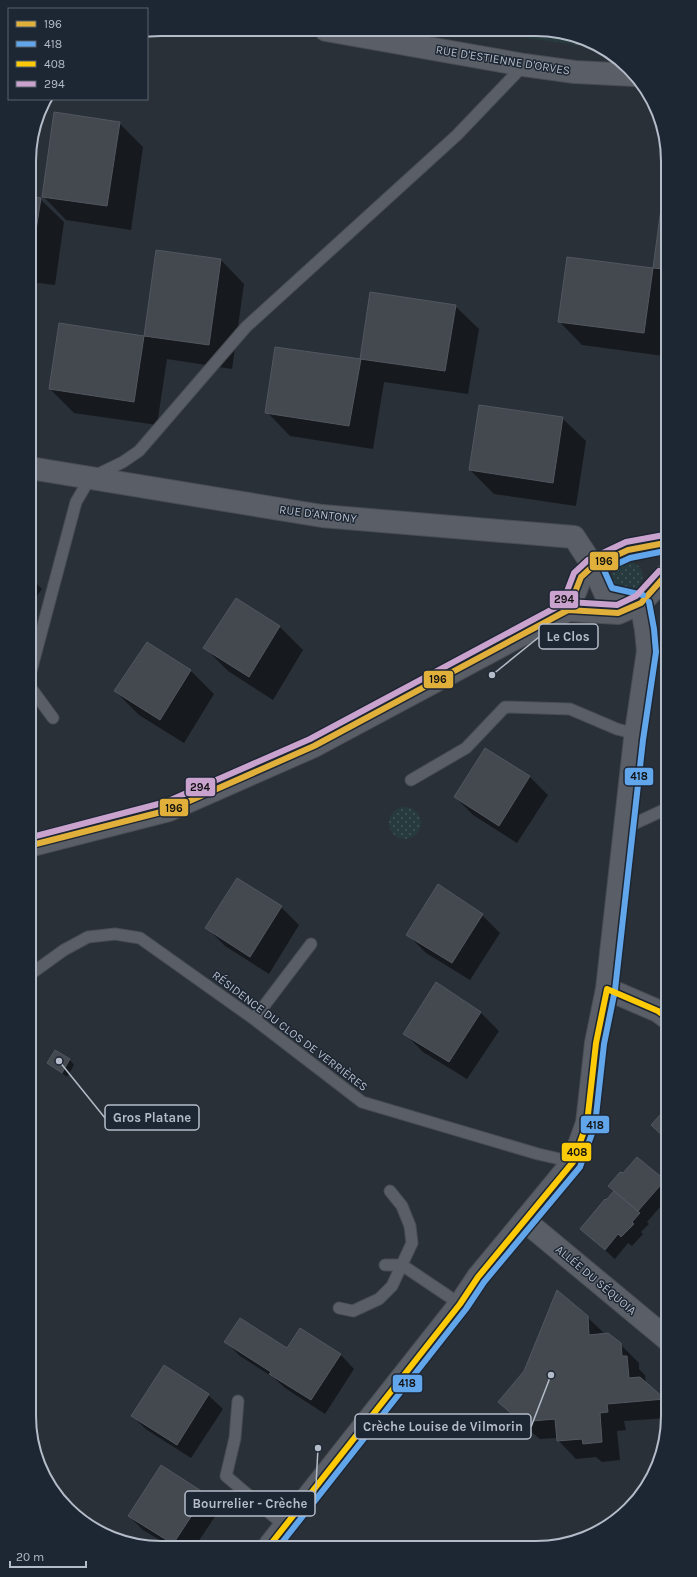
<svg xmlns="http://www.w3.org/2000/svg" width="697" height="1577" viewBox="0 0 697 1577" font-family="Karla,sans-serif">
	<defs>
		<pattern id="grass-dots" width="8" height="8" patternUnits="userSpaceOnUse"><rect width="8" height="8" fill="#273a3e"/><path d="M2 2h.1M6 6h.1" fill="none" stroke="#445559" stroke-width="1.8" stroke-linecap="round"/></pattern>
		<pattern id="forest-firs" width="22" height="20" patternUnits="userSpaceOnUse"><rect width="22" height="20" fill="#273a3e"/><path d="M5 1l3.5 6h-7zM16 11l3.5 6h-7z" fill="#445559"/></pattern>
	</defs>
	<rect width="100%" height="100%" fill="#2a3038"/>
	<path fill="url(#grass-dots)" d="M626,561c18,2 22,17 9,30l-19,-4c-10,-14 -3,-19 10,-26z
		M389 823a16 16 0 1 1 32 0a16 16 0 1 1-32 0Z"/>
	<path fill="url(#forest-firs)" d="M473,31h89l31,16z"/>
	<path fill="#0007" d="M119,123l24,24 -12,83 -65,-10 -23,-24z
		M29,197l11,2 24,23 -9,63 -25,-3z
		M663,202l1,154 -82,-11 -23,-24 9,-63 86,11z
		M156,251l65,9 23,24 -12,85 -65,-10 -10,66 -83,-12 -24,-24 10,-65 84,13z
		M371,293l84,13 24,23 -11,65 -84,-12 -11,67 -83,-13 -23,-24 94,-52z
		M562,418l24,23 -10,65 -82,-12 -24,-24z
		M31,578l11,11 -11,15z
		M236,600l44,27 23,23 -30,50 -45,-29 -23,-23z
		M147,644l44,27 23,23 -30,49 -45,-28 -24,-24z
		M485,749l45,28 18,18 -31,48 -44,-28 -18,-18z
		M281,907l18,18 -30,49 -44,-28 -18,-18z
		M482,915l18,18 -30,47 -44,-27 -18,-18z
		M437,984l44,29 18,18 -32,48 -44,-27 -18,-18z
		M56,1052l14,8 4,5 -7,12 -18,-14z
		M623,1175l41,6 3,3v15l-20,23 2,2 -8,8 2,2 -11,12 -4,-3 -13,16 -34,-30 34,-37 -6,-6z
		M587,1317l18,17 15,10 19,19v6l6,6 1,8 22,20v15l-44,3 2,9 -9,1 3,29 -18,2 -6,-5 -20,2 -18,-19 -1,-2 -17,1 -23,-19 -18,-18z
		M225,1341l115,13 14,15 -29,45 -40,-26 -11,-10 -34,-22z
		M208,1395l15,14 -32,49 -44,-28 -15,-14z
		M161,1466l45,29 14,14 -24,36h-28l-25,-15 -14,-14z"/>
	<path fill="#444950" stroke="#52575f" d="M54,112l66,10 -13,84 -65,-9z
		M29,196l12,2 -10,64h-1z
		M662,201h2v68l-11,-1z
		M156,250l65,9 -12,86 -65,-9z
		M567,257l86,11 -9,65 -86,-11z
		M370,292l86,13 -11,66 -85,-12z
		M59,323l85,13 -10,66 -85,-13z
		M275,347l86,12 -12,67 -84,-13z
		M479,405l84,12 -10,66 -84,-13z
		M236,598l44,28 -31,51 -46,-29z
		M147,642l44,28 -31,50 -46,-29z
		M485,748l45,28 -31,50 -45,-29z
		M237,878l45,28 -32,51 -45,-29z
		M438,884l45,30 -31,49 -46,-28z
		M436,982l45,30 -32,50 -46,-28z
		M55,1050l15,9 -8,14 -15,-10z
		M667,1107v27l-3,3 -13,-12z
		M637,1157l28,23 -27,31 -30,-25 12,-14 3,1z
		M614,1191l26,22 -8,9 2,2 -13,13 -3,-3 -13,16 -25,-21 25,-30 1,1z
		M557,1290l31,26 1,19 19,-2 13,10 1,13h5l2,22 11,-1 25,22 -58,5 1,8 -8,1 2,29 -19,2 -1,-5 -25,2 -2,-22 -34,3 -23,-20 26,-31z
		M240,1318l47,30 13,-20 41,26 -30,46 -42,-26 2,-2 -47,-30z
		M164,1365l45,29 -32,51 -46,-29z
		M161,1465l45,29 -33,50 -45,-28z
		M442,1541v3h-44v-1z"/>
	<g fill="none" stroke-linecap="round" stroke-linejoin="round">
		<defs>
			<path id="service" d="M31,671l45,-169 14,-24 33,-16 16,-11 107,-124 211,-192 67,-70
				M31,688l22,30
				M411,780l55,-32 39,-41 65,2 47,20 19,5
				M625,828l41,-19
				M32,973l32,-23 24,-13 27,-3 25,4 114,81 108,83 176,52 35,8
				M254,1019l57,-75
				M385,1265h17l58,39
				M339,1308l14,3 26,-12 13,-13 20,-43 -2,-17 -8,-20 -12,-15
				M238,1401l-3,37 -9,38 59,50"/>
			<path id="minor" d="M326,30l198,35 51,7 59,3
				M30,468l292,48 252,21 19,29 13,29 35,8 5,27 2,21 -13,88 -28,250 -11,54 -9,80 -14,39 -95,115 -18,27 -190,241
				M607,989l51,22 8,6
				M525,1221l142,118"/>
			<path id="tertiary" d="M568,610l13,-33 12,-11 35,-16 37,-7
				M568,610l50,3 23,-10 24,-27
				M32,845l137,-35 145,-64 254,-136"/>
		</defs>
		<use href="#service" stroke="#484c53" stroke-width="13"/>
		<use href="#minor" stroke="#484c53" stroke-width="24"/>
		<use href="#tertiary" stroke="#484c53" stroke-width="24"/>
		<use href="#service" stroke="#5a5e66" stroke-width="11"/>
		<use href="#minor" stroke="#5a5e66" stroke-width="22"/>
		<use href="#tertiary" stroke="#5a5e66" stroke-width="22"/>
		<defs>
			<path id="bus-1" d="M568,610l13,-33 12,-11 35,-16 37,-7
				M568,610l50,3 23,-10 24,-27
				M32,845l137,-35 145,-64 254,-136"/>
			<path id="bus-2" d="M643,595l-31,-7 -8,-18 26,-12 35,-7
				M280,1545l186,-236 18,-27 96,-115 15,-42 9,-81 11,-54 28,-250 13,-88 -2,-23 -5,-27"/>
			<path id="bus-3" d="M607,989l51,22 8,6
				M270,1545l190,-241 18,-27 95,-115 14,-39 9,-80 11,-54"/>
			<path id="bus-4" d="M568,602l49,3 19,-9 23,-25
				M561,607l13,-34 14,-13 38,-18 38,-7
				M32,837l134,-35 144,-63 254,-136"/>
		</defs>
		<use href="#bus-1" stroke="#1d2633" stroke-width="9"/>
		<use href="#bus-2" stroke="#1d2633" stroke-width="9"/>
		<use href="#bus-3" stroke="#1d2633" stroke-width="9"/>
		<use href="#bus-4" stroke="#1d2633" stroke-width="9"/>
		<use href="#bus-1" stroke="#e0b03b" stroke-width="6"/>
		<use href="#bus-2" stroke="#61a6eb" stroke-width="6"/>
		<use href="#bus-3" stroke="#fcca06" stroke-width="6"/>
		<use href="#bus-4" stroke="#c9a3cd" stroke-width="6"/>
	</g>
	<g text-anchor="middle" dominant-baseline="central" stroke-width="3" stroke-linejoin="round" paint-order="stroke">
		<g font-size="12" fill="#b4bcc9" stroke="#1d2633">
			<text transform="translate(503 60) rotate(9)">RUE D'ESTIENNE D'ORVES</text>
			<text transform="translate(318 514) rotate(7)">RUE D'ANTONY</text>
			<text transform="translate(290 1031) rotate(37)">RÉSIDENCE DU CLOS DE VERRIÈRES</text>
			<text transform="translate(596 1280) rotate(40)">ALLÉE DU SÉQUOIA</text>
		</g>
	</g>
	<path d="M0 0H697V1577H0ZM161 36H536A125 125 0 0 1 661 161V1416A125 125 0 0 1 536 1541H161A125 125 0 0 1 36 1416V161A125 125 0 0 1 161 36Z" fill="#1d2633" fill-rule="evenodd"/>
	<path fill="none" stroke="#b4bcc9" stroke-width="2" d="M161 36H536A125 125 0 0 1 661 161V1416A125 125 0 0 1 536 1541H161A125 125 0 0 1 36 1416V161A125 125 0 0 1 161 36Z"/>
	<path fill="none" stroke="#b4bcc9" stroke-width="1.5" d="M492 675L539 637M59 1061L105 1118M551 1375L531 1427M318 1448L315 1504"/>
	<g fill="#b4bcc9" stroke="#1d2633" stroke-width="1.5">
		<circle cx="492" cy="675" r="4"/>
		<circle cx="59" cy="1061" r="4"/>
		<circle cx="551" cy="1375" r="4"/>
		<circle cx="318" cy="1448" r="4"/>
	</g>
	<g fill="#1d2633" stroke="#b4bcc9" stroke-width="1.5">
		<rect x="539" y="624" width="59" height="25" rx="4"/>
		<rect x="105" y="1105" width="94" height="25" rx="4"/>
		<rect x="355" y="1414" width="176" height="25" rx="4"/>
		<rect x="185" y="1491" width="130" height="25" rx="4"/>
	</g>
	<g font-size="13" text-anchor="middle" font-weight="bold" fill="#b4bcc9">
		<text x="568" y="641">Le Clos</text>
		<text x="152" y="1122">Gros Platane</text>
		<text x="443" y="1431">Crèche Louise de Vilmorin</text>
		<text x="250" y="1508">Bourrelier - Crèche</text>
	</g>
	<g stroke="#1d2633" stroke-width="1.5">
		<rect x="589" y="551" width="30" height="20" rx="4" fill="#e0b03b"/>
		<rect x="549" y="590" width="30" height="19" rx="4" fill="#c9a3cd"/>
		<rect x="423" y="670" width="31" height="19" rx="4" fill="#e0b03b"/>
		<rect x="624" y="767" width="30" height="19" rx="4" fill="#61a6eb"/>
		<rect x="185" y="777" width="31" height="20" rx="4" fill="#c9a3cd"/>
		<rect x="159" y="798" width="30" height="19" rx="4" fill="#e0b03b"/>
		<rect x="580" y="1115" width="30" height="19" rx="4" fill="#61a6eb"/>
		<rect x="561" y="1142" width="31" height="20" rx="4" fill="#fcca06"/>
		<rect x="392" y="1374" width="31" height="19" rx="4" fill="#61a6eb"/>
	</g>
	<g font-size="11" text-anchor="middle" font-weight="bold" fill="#111">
		<text x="604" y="565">196</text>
		<text x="564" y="603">294</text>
		<text x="438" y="683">196</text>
		<text x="639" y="780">418</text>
		<text x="200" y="791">294</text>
		<text x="174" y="812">196</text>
		<text x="595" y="1129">418</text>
		<text x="577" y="1156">408</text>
		<text x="407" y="1387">418</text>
	</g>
	<rect x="8" y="8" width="140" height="92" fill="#1d2633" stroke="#59626f"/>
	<rect x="16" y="21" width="20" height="6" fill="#e0b03b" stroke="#59626f"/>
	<text x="44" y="28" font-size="12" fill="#b4bcc9">196</text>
	<rect x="16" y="41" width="20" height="6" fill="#61a6eb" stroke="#59626f"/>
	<text x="44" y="48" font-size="12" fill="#b4bcc9">418</text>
	<rect x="16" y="61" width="20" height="6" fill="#fcca06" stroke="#59626f"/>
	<text x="44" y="68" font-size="12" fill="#b4bcc9">408</text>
	<rect x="16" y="81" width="20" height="6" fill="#c9a3cd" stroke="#59626f"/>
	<text x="44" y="88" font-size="12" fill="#b4bcc9">294</text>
	<path d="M10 1561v6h76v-6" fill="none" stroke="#b4bcc9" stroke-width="2"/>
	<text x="16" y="1561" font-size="12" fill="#b4bcc9" stroke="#1d2633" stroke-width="3" paint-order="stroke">20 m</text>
</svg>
